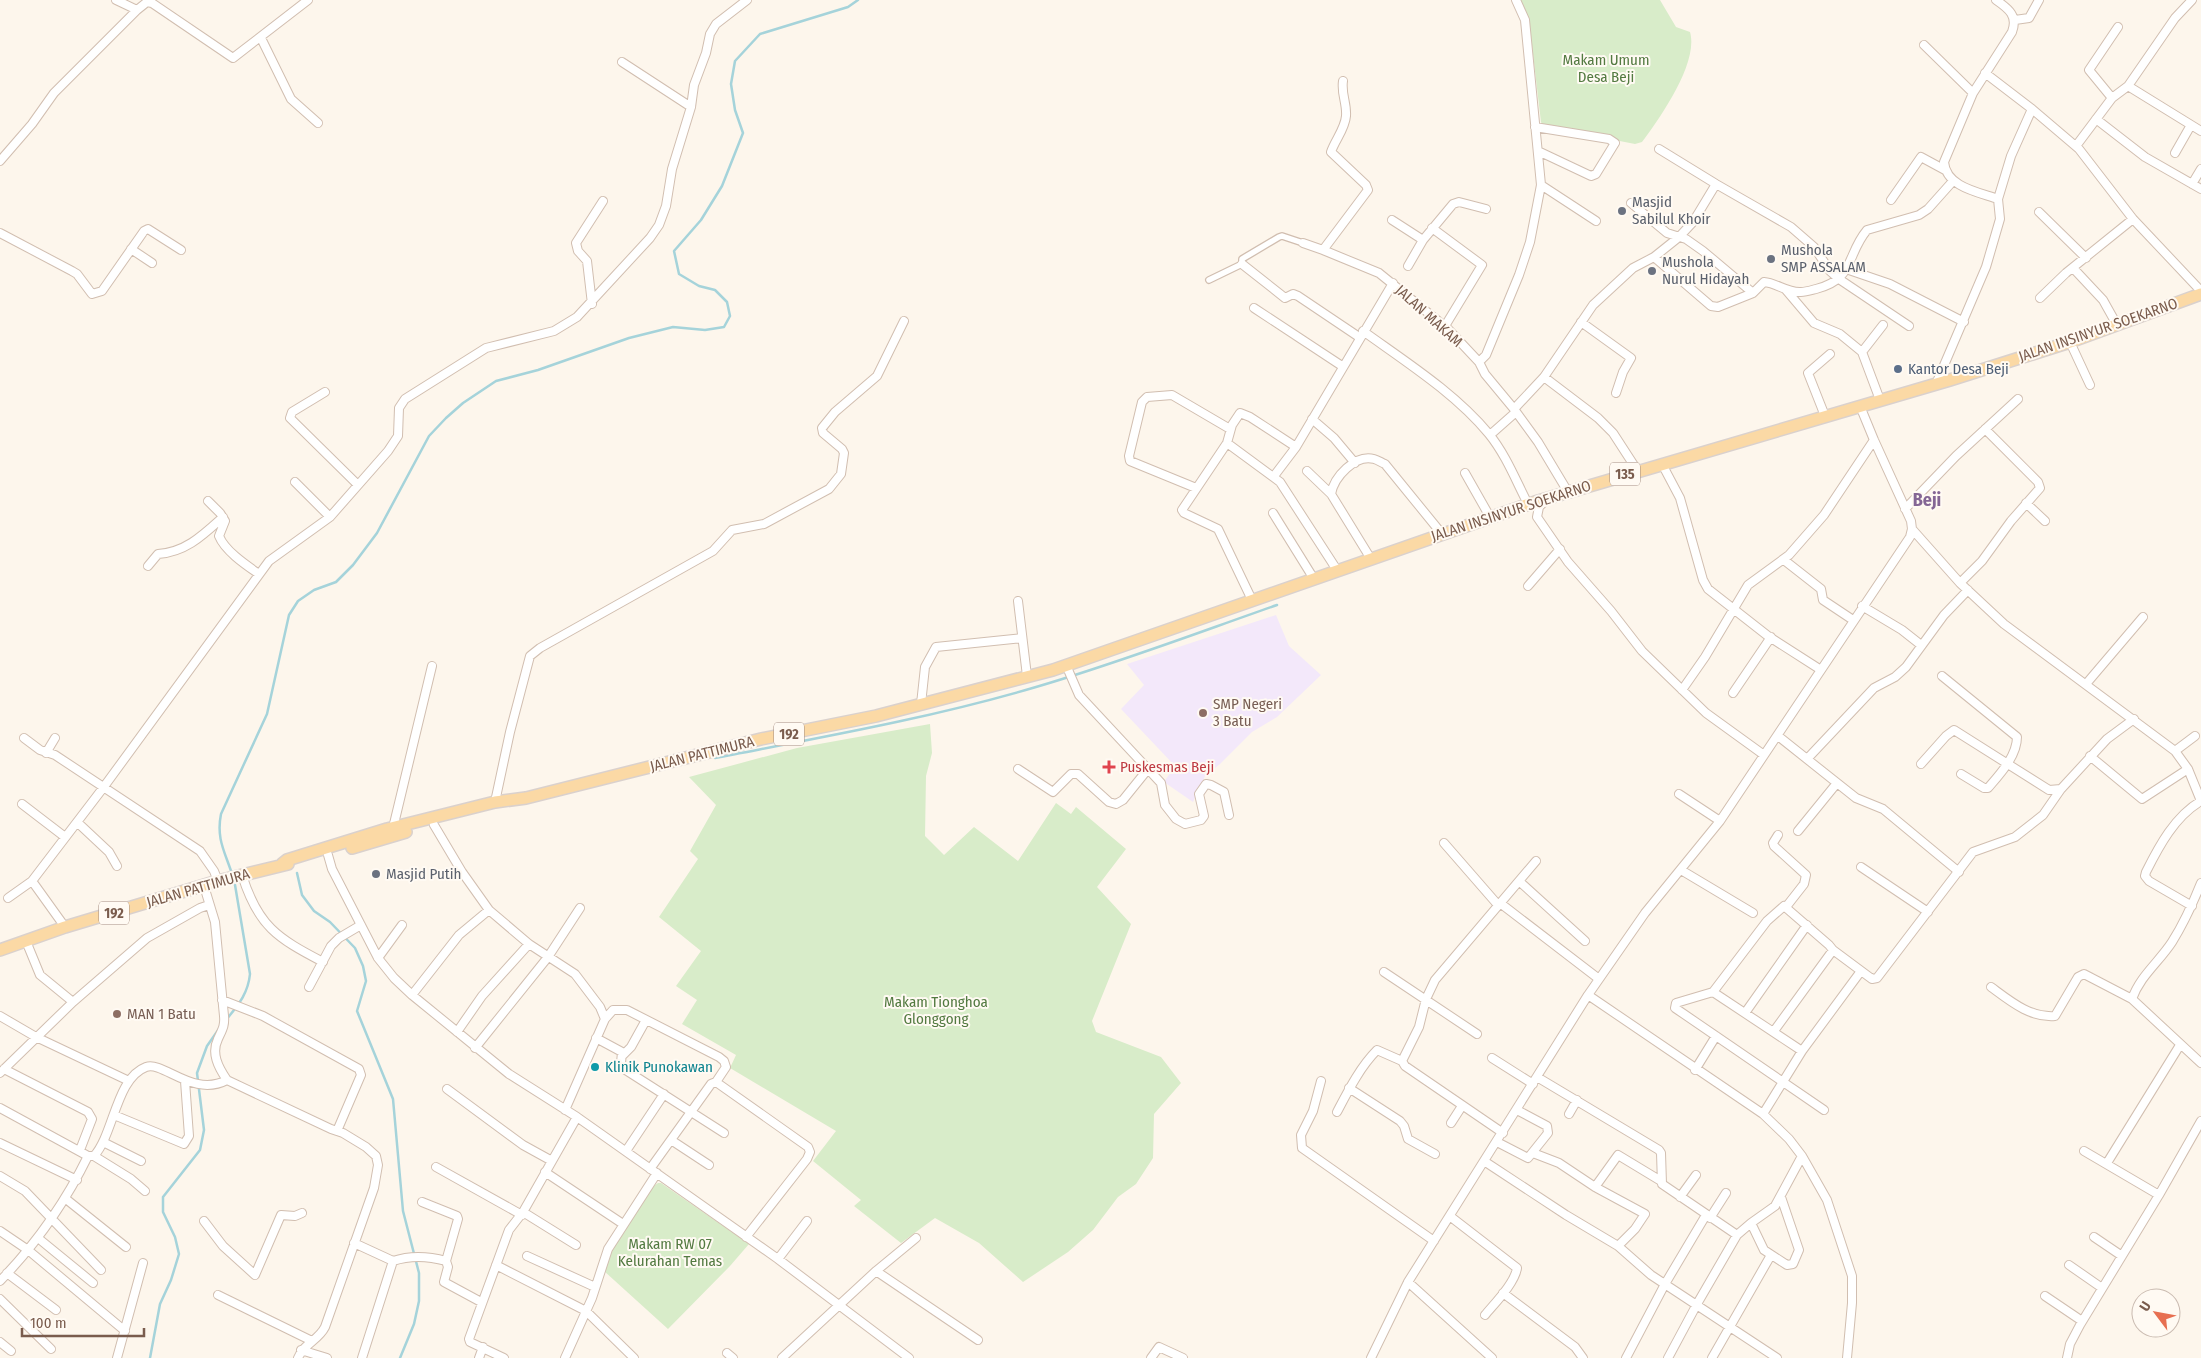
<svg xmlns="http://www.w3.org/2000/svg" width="2201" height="1358" viewBox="0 0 2201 1358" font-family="'Fira Sans Condensed',sans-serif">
	<rect width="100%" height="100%" fill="#fdf6ec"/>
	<path fill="#f3e8fa" d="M1276,615l13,31 32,29 -44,42 -25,15 -32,32 -15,12 -12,26 -29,-20 11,-16 -54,-57 23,-24 -17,-21z"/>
	<path fill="#d8ecc9" d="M1519,0h141l16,27 14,5c9,31 -31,87 -48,110l-7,2 -92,-18 -2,-4 -12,-102z
		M930,724l2,29 -6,23 -1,60 19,19 30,-28 44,34 38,-58 15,11 5,-7 50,42 -29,38 34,37 -39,97 4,11 65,25 20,26 -27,31 -1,44 -17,26 -18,13 -25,33 -25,22 -45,30 -44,-39 -44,-25 -34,25 -47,-37 7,-6 -48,-39 23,-30 -106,-63 6,-13 -54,-31 15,-24 -21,-14 25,-35 -42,-34 39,-58 -8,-8 26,-46 -27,-28 108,-29z
		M658,1183h3l88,61 -19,22 -62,63 -64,-58c2,-17 40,-80 54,-88z"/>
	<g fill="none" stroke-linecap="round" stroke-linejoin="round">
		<path stroke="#a5d3da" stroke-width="2.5" d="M715,758c108,-21 216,-40 321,-71 82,-24 161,-54 241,-82
			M297,873l5,22 12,16 16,11 25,26 8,18 3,15 -9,30 36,88 10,112 16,62v28l-5,23 -14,34
			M232,874c-7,-22 -16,-35 -11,-60l46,-100 22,-99 9,-14 16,-11 22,-8 17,-17 24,-32 52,-97 17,-18 17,-15 33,-22 42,-11 91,-32 44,-11 32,3 19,-3 6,-11 -3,-14 -12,-12 -16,-4 -20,-12 -5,-23 27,-31 21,-34 21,-53 -8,-23 -4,-26 4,-23 25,-27 88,-27 10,-7
			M226,1020c12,-15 22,-26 24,-46l-16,-95
			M150,1358l10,-54 11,-24 8,-26 -4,-17 -12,-25v-15l37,-47 4,-20 -7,-57 10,-27 14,-20"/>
		<defs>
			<path id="pedestrian" d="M1209,280l33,-16v-5l37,-22 3,-1 21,7"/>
			<path id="minor" d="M116,0l21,10 10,-8 5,1 81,55 75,-58
				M1996,0c13,9 22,16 16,32l-39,61 -29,69c2,25 34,30 54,37
				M2015,20l14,-2 10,-18
				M261,38l30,61 27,24
				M1924,45l49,48
				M622,62l69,45
				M2128,86l73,45
				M2112,98l-23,-28 29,-43
				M2032,109l47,40 54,70 68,72
				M2096,119l49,38 56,32
				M1535,127l74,12 6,4 -19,31 -5,2 -53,-25
				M2076,146l36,-48 16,-12 47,-68 17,-18
				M1659,149l57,35 75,43 23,20 16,24 9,8 70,47
				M2175,153l16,-28
				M0,161l32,-37 22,-31 83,-83
				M2192,184l9,-15
				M1541,185l55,36
				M1891,200l30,-43 24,13
				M1631,203l36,30 19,6 17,12 50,42
				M2039,212l47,46
				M1392,220l31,20
				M1432,228l50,37 -37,61
				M0,233l72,38 5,3 15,20 10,-3 42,-60 4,-2 33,21
				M1303,243l20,7 45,-60 -2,-5 -35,-33c4,-12 14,-23 15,-36 1,-13 -5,-22 -3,-35
				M131,249l21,14
				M1323,250l56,23 69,56 31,33 6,12 29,35 24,33 30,50
				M1654,257l57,49 7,1 35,-14 11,-11c13,1 23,11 37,10 5,0 11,-2 15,-3 39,-10 30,-34 51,-59l52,-15 9,-6 25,-28
				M1242,264l43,34 8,-4 5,2 61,41
				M1408,266l15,-26 30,-36 6,-2 27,7
				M2073,268l30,32 14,25
				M1846,269l44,15 74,38
				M1786,290l28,33 26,11 22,18 18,48
				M2040,298l26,-25 67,-54
				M592,304l-5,-43 -9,-10 -2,-8 27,-42
				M1254,308l88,58
				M1581,322l50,36 -8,14 -7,21
				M1363,331c43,31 92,62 126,103 17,21 27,47 39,70
				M2070,342l20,43
				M1862,352l21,-27
				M1479,362l7,-7 33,-80 11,-33 11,-57 -16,-165 -9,-20
				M1544,377l54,41 15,15 24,37
				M1936,384l50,-117 14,-48 -2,-20 13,-43 21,-47 -47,-36
				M325,392l-33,20 -2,6 68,67
				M1514,409l30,-32 49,-72 40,-37 21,-11 25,-20 14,-15 23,-38
				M1825,416l-17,-43 22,-19
				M1312,419l22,19 21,25
				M1490,435l26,-23
				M1227,443l53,39 57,88
				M1662,464l18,34 23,82 5,9 60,47 53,34
				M1307,471l24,23
				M1465,473l25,44
				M1274,476l22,-29 97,-164
				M295,482l35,35
				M1196,488l-66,-27 -1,-5 13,-54 5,-5 25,-2 58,34
				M208,501l12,12 5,8 -6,15c6,15 27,29 40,38
				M1545,501l-6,6 -2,10 31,45 43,49 31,40 64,62 58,42
				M2026,503l19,18
				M1905,509l51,-53 62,-57
				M1273,513l41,66
				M1912,529l48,54 44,41 171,127 13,18 13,32
				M1371,559l-40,-65c3,-17 24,-40 43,-35 4,1 8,4 11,5l57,70
				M1784,560l37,29 2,11 30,20
				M148,566l10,-12c28,-2 45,-19 65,-37
				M1960,583l22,-22 29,-40 29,-33 -2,-6 -53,-53
				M1528,586l32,-37
				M1252,600l-34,-71 -34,-16 -2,-3 45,-67 5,-18 8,-12 10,4 46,30
				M1018,601l9,75
				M1862,606l40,24 19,15
				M1066,665l13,30 82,88 4,22 11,14 9,5 16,-4 3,-4 -5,-22 7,-10 5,1 13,7 5,23
				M1942,676l75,61c0,19 -17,37 -29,51h-4l-23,-14
				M2086,684l57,-67
				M1682,690l23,-33 43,-72 41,-30 35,-40 50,-75
				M1733,693l38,-56
				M921,704l4,-37 11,-20 86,-9
				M1778,736l78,62 27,11 76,63
				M24,738l16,12 15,5 145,96 14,20 4,10
				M2175,751l20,-15
				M46,753l9,-15
				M2090,756l52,43 46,-30
				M1807,759l67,-71 21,-11 11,-10 38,-52 24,-25
				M1921,764l25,-28 8,-6 95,60 12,-1 46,-50 27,-20
				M1018,769l35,23 18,-18h7l31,28 7,2 7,-4 25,-31
				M1679,794l41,27
				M495,802l15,-70 20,-76 10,-8 173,-97 19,-21 32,-6 65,-35 12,-15 3,-21 -2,-4 -19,-16 -1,-5 13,-16 42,-36 27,-55
				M22,804l43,33
				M77,822l32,30 8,14
				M434,825l28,47 27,38 40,34 46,30 25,33 5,12 -40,91
				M393,828l39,-162
				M1798,831l39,-48
				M1778,835l-5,8 1,3 32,29 -2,9 -18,23
				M1444,843l54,62
				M328,855l4,14 46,89 16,20 18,17 97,79 68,43 201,142 131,99
				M1861,867l67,45
				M1681,870l72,43
				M242,875c16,51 35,63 81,87
				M32,881l33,46
				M1519,881l66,60
				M2201,883c-8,20 -17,40 -29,59 -13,20 -32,34 -40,57l69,64
				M204,886l11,36 9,94c1,10 -2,14 -6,23 -7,14 0,28 9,41l104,49 12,4 23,14 10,9 2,9 -4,23 -49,139c-7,14 -21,16 -27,31
				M8,898l24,-17 71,-93 166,-227 61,-44 58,-66 10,-15 1,-28 6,-9 81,-51 68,-17 23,-14 73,-79 9,-13 7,-19 6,-37 19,-62 3,-22 12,-32 4,-19 6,-10 31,-24
				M1500,903l99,76
				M2192,906l-43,-25 -4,-5 1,-4c13,-26 29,-56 55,-71
				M26,941l14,34 33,27
				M378,958l24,-33
				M1384,972l93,62
				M309,987l22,-41 8,-8 22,-13
				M1991,987c19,14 39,31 64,29l23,-39 6,-3 48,25
				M1713,992l89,59
				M412,995l47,-60 30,-25
				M1588,995l175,119 26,25 13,17 25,44 25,76v27l-5,55
				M222,1000l41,16 96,53 2,6 -24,56
				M1745,1013l62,-88
				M0,1016l36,21 93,44
				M605,1019l8,-9h14l92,47 5,4 2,6 -10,15
				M1774,1031l59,-81
				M457,1032l25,-36 47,-52
				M596,1038l26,14 -1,11 3,6 100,64
				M475,1048l73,-91 32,-49
				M623,1055l8,-8 15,-27
				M1492,1058l41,26
				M4,1069l84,43 4,7 -12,31
				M1695,1070l21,-34
				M0,1073l73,-71 74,-64 53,-30 9,-3
				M1537,1077l122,73 2,3 1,31 75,51
				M1321,1081l-8,30 -12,24 1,13 132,93
				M1349,1088l51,33 4,5 4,13 27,15
				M447,1089l76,56 29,16
				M0,1108l88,48h6c20,-22 22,-78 52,-89 18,-6 47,31 81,13
				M1824,1110l-146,-100 -3,-2 1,-5 37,-11 54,-71 17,-15 45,39 4,5 39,29 5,-1 96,-126 42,-15 28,-22 18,-26
				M1337,1112c11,-21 23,-45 40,-62l25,11
				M1569,1114l8,-14
				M1763,1114l39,-63 59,-80
				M114,1115l70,29 5,-8 -4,-55
				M1451,1123l11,-17
				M1503,1133l-98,-67 -3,-5 17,-34 7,-28 9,-19 101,-119
				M671,1140l38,25
				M103,1142l38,19
				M1497,1142l31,16 20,-25 -1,-7 -30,-16
				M0,1143l77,37
				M626,1151l38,-57
				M2084,1151l75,44
				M1533,1153l26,10 36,24 50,27 -10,15 -17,17
				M94,1156l37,23 14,12
				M1484,1161l82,54 52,31 33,29 126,83
				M2107,1163l73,-118
				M436,1167l86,48
				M650,1169l61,-85 5,-2 92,65 2,5 -3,7 -61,78
				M545,1172l78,52
				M0,1176l25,15 76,79
				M1595,1187l23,-32 43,26
				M1680,1197l16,-22
				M66,1199l60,48
				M422,1202l35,14 1,3 -12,42 2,6 -4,15 37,20
				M523,1212l53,33
				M1451,1217l66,51c-2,15 -23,36 -32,47
				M1710,1218l16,-25
				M204,1221l19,25 32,29 26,-60 14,1 7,-3
				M1751,1223l13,27 23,15 6,-1 6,-14 -18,-53
				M0,1231l28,19 97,81
				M2094,1237l28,19
				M38,1238l55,45
				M354,1243l39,18c18,-6 35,-5 53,0
				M527,1256l68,31
				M778,1259l29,-38
				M496,1265l90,46 48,47
				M2069,1265l33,23
				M876,1271l102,69
				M7,1273l49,37
				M0,1281c36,-37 65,-78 88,-125
				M1408,1282l84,76
				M1503,1293l72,54 8,11
				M218,1295l94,46
				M2045,1296l37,25
				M0,1299l51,50
				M0,1342l11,9
				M301,1350l26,8
				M727,1353l6,5
				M117,1358l26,-95
				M362,1358l31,-97
				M479,1358l4,-11
				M504,1358l-34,-16 -1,-3 40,-109 14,-18 54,-95
				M565,1358l27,-60 16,-49 49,-76
				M782,1358l94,-87 40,-33
				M1151,1358l8,-11 24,11
				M1371,1358l37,-76 180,-287 57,-82 75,-92 190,-284 2,-8 -1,-8 -37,-81 -14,-34
				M1626,1358l39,-74 41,-69
				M1668,1358l29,-54 40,-69 14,-12 24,-17 27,-50
				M1712,1358l59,-103
				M2067,1358l3,-14 10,-19 79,-130 42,-74"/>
			<path id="primary" d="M352,848l54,-16
				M282,864l5,-4 100,-31 108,-27 31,-4 235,-59 115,-23 177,-46 482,-168 415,-122 120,-38 131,-48
				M0,950l65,-23 153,-46 70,-17"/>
		</defs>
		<use href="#pedestrian" stroke="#d1beb0" stroke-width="8"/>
		<use href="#minor" stroke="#d1beb0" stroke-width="10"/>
		<use href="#primary" stroke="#dad1cd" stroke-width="14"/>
		<use href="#pedestrian" stroke="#fff" stroke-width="5.5"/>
		<use href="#minor" stroke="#fff" stroke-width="8"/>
		<use href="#primary" stroke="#fbd9a5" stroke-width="11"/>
	</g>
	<g fill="#6b7280" stroke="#fffaf3" stroke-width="2">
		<circle cx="1622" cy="211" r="5"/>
		<circle cx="1771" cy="259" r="5"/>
		<circle cx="1652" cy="271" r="5"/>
		<circle cx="376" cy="874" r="5"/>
	</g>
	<circle fill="#5c6f8a" stroke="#fffaf3" stroke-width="2" cx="1898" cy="369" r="5"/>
	<g fill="#8d6e63" stroke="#fffaf3" stroke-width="2">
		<circle cx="1203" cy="713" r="5"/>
		<circle cx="117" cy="1014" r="5"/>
	</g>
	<path fill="#e0444e" stroke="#fffaf3" stroke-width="2" d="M1106.5 759.5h5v5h5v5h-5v5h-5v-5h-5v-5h5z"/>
	<circle fill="#0f9aa8" stroke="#fffaf3" stroke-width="2" cx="595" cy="1067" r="5"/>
	<g text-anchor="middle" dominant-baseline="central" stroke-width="4" stroke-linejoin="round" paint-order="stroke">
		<g fill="#fffaf3" stroke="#a28b7f" stroke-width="1">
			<rect x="1610" y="462.5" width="30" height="23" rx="4"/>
			<rect x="774" y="722.5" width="30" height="23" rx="4"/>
			<rect x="99" y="901.5" width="30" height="23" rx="4"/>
		</g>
		<g font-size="14" font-weight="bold" fill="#7a5c4d">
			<text x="1625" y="474">135</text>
			<text x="789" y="734">192</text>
			<text x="114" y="913">192</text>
		</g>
		<g font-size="15" fill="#537a41" stroke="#fffaf3">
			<text x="1606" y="60">Makam Umum<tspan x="1606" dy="17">Desa Beji</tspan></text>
			<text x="936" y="1002">Makam Tionghoa<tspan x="936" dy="17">Glonggong</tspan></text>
			<text x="670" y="1244">Makam RW 07<tspan x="670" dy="17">Kelurahan Temas</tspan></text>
		</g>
		<g font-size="15" fill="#5b616d" stroke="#fffaf3" text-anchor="start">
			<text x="1632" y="202">Masjid<tspan x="1632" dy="17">Sabilul Khoir</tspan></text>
			<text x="1781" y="250">Mushola<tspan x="1781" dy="17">SMP ASSALAM</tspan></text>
			<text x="1662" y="262">Mushola<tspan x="1662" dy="17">Nurul Hidayah</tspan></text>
			<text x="386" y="874">Masjid Putih</text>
		</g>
		<g font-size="15" fill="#7a5c4d" stroke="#fffaf3">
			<text transform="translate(1429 316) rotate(42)">JALAN MAKAM</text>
			<text transform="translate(2098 330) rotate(-19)">JALAN INSINYUR SOEKARNO</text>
			<text transform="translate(1511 511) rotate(-18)">JALAN INSINYUR SOEKARNO</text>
			<text transform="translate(702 754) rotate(-14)">JALAN PATTIMURA</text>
			<text transform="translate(198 888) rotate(-16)">JALAN PATTIMURA</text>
		</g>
		<g font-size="15" fill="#4e5e75" stroke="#fffaf3" text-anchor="start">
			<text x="1908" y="369">Kantor Desa Beji</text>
		</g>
		<g font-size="15" fill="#785e54" stroke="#fffaf3" text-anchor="start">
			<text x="1213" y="704">SMP Negeri<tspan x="1213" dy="17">3 Batu</tspan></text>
			<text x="127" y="1014">MAN 1 Batu</text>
		</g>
		<g font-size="15" fill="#be3a42" stroke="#fffaf3" text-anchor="start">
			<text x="1120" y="767">Puskesmas Beji</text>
		</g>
		<g font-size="15" fill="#0d838f" stroke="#fffaf3" text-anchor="start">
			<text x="605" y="1067">Klinik Punokawan</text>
		</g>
		<g font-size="18" font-weight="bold" fill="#846695" stroke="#fffaf3">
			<text x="1927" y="500">Beji</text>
		</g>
	</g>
	<g transform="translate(2156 1313) rotate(302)"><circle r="24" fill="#fffaf3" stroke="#cabbb1"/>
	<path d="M0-4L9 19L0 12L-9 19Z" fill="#e76f51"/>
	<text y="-8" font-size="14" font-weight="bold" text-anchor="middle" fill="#7a5c4d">U</text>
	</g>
	<path d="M22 1328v8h122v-8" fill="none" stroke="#7a5c4d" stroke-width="2.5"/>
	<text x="30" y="1328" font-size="15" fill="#7a5c4d" stroke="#fffaf3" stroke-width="4" paint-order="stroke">100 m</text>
</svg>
